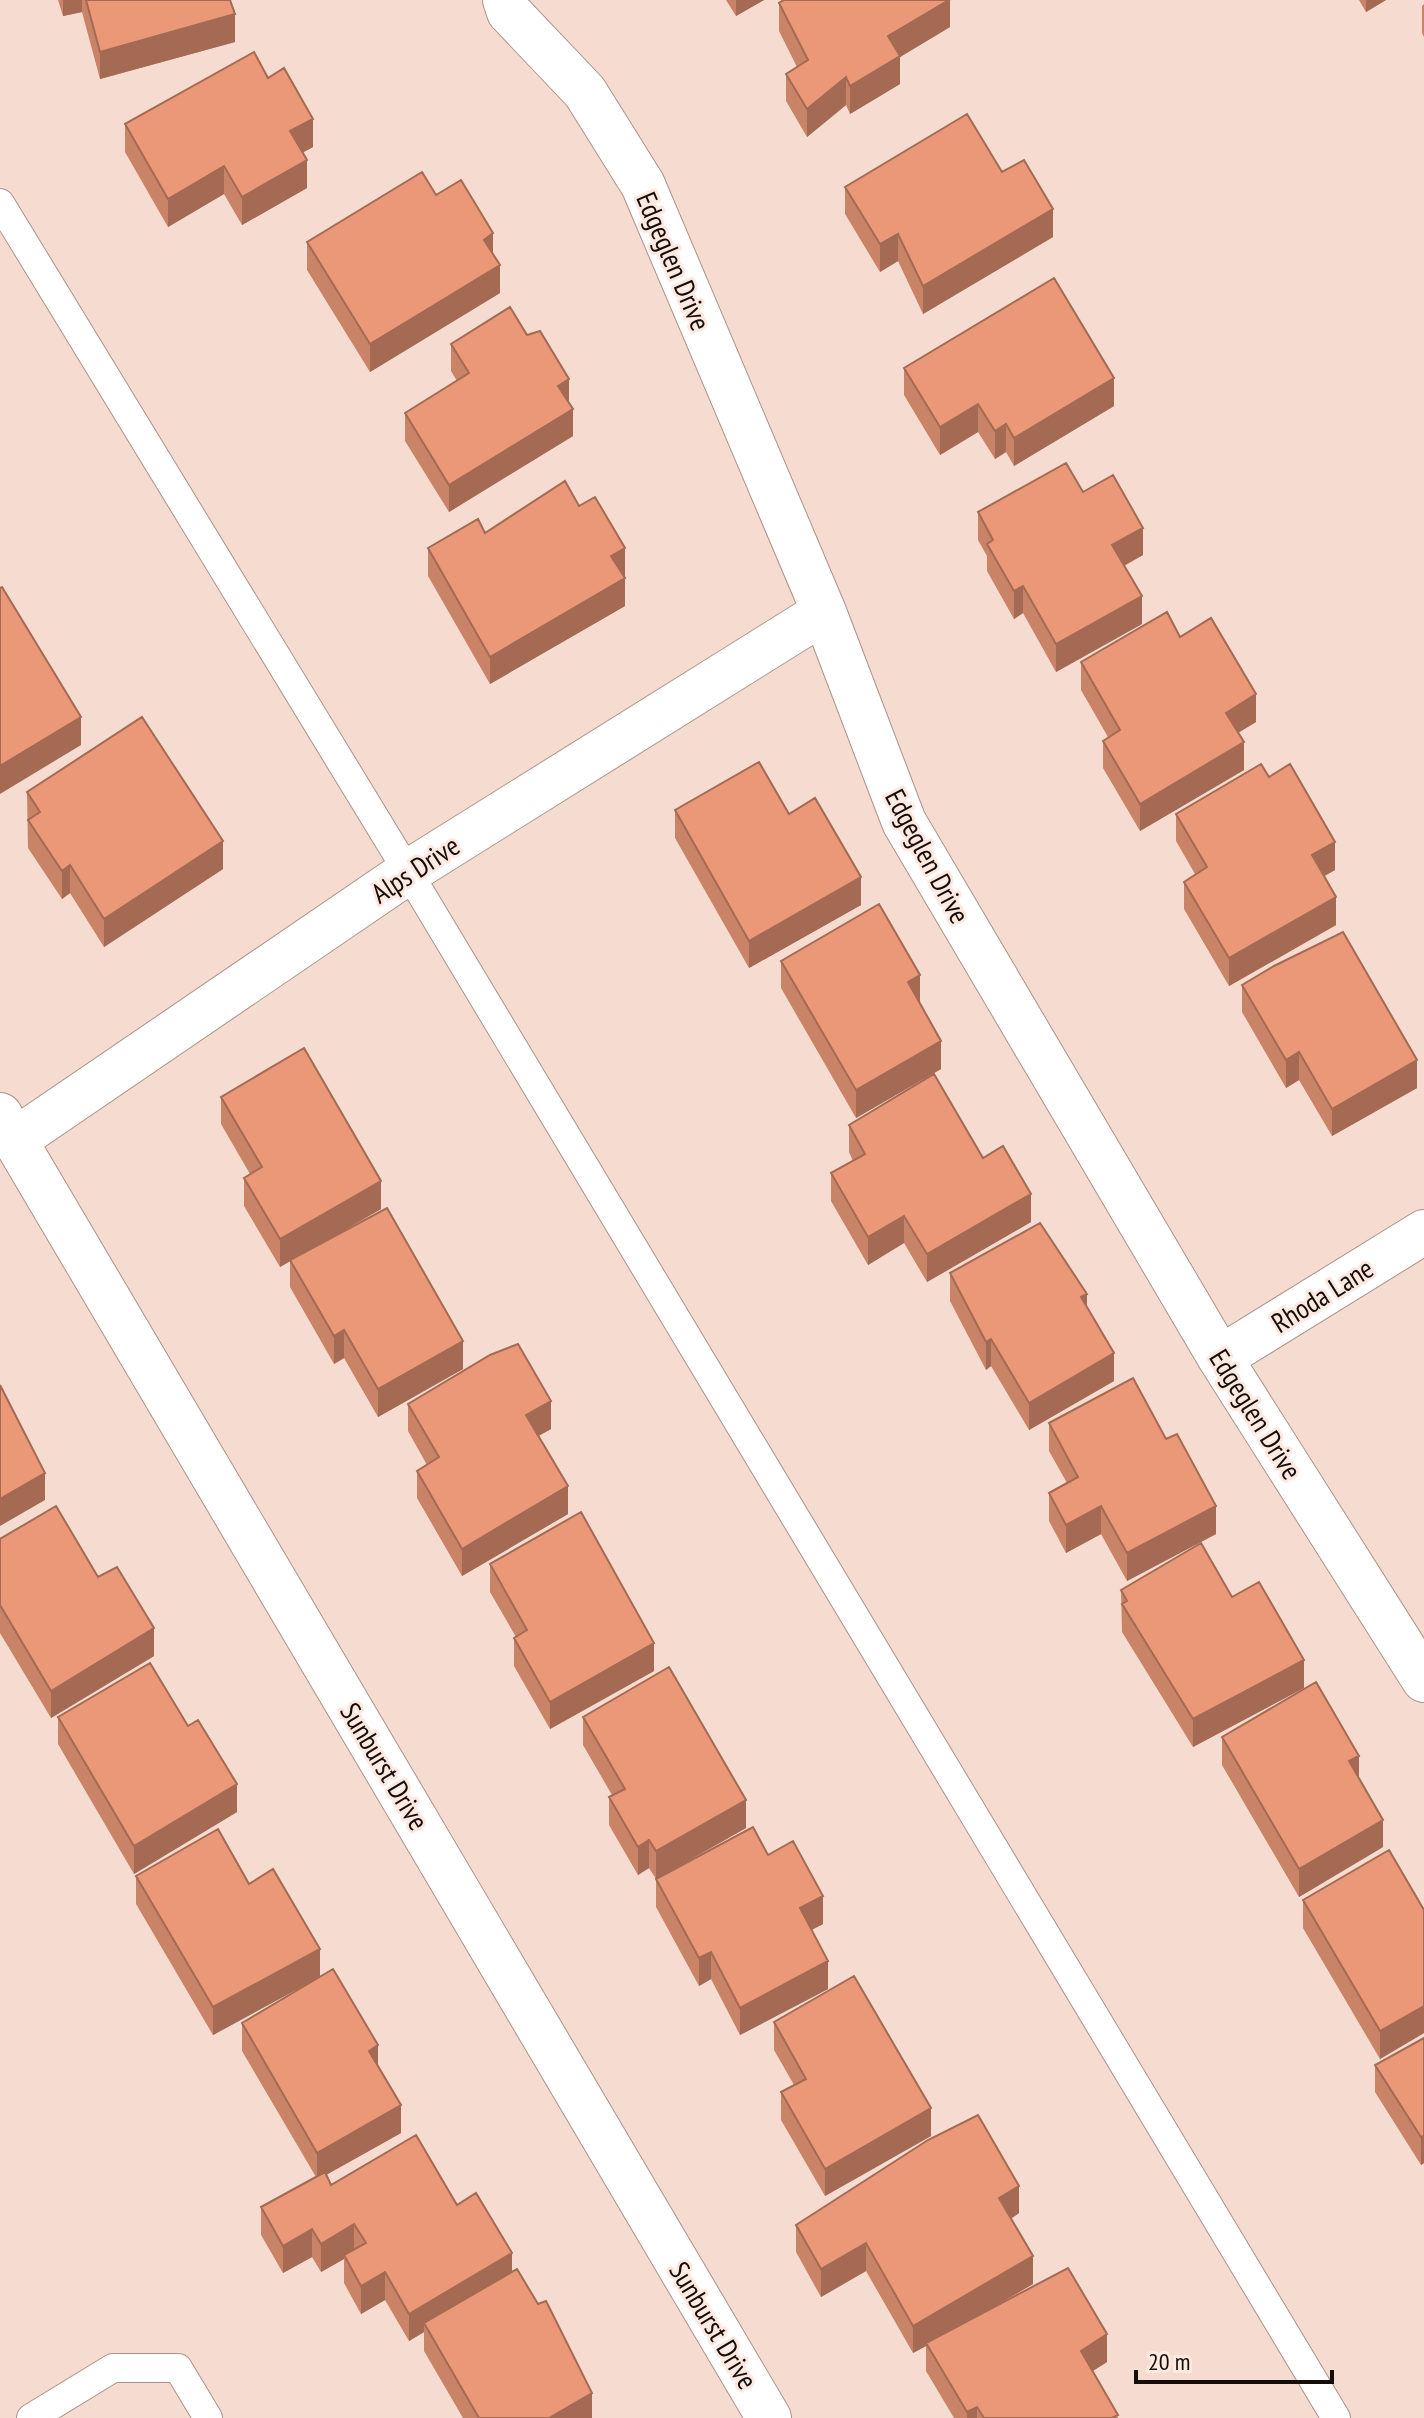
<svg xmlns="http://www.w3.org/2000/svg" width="1424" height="2418" viewBox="0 0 1424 2418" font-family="'PT Sans Narrow',sans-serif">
	<rect width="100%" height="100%" fill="#f5dbd0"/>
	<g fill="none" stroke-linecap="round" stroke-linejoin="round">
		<defs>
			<path id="lane" d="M0,203l408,669 928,1546
				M31,2418l82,-50h65l30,50"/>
			<path id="street" d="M505,0l4,12 76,80 58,93 181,427 80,210 316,536 204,322
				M0,1115l769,1303
				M15,1140l393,-268 416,-260
				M1220,1358l204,-126"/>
		</defs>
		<use href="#lane" stroke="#ab9389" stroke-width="30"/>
		<use href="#street" stroke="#ab9389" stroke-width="46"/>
		<use href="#lane" stroke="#fff" stroke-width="28"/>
		<use href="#street" stroke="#fff" stroke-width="44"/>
	</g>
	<path fill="#c98366" d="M58,0h172l5,42 -135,37 -18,-67 -19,4z
		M726,0h38l-28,16z
		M1359,0h27l-20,12z
		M779,3l171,24 -50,30v27l-50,30 -4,-9 -39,32 -21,-36v-27l11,-7 -18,-36z
		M1424,4v33l-2,-4v-27z
		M268,78l45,69 -11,6 5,35 -65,37 -18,-31 -56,33 -43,-75v-28z
		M1002,172l51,65 -130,77 -25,-53 -18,11 -35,-58v-27z
		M436,195l57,60 7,38 -130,79 -63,-102v-28z
		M451,344l122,92 -124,76 -44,-71v-28l52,-32 -6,-10z
		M904,368l210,38 -100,60 -8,-14 -11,7 -17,-27 -38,23 -36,-60z
		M1083,492l60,63 -19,11 18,58 -86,48 -33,-59 -9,6 -27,-48v-15l-9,-16v-28z
		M579,506l46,70h-2l2,30 -135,78 -62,-108v-28z
		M1180,637l76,85 -18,11 6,37 -104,61 -37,-63v-27l5,-4 -27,-47v-28z
		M1269,777l66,93 -11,6 12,49 -107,61 -45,-77v-27l11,-8 -19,-33v-27z
		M27,792l196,77 -119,78 -34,-54 -8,6 -34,-51z
		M675,810l186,95 -112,63 -74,-130z
		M781,961l139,42 21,66 -85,49 -75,-130z
		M1242,985l175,103 -85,48 -33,-56 -13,8 -44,-76z
		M221,1097l160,112 -57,33 139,127 -85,48 -34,-59 -10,6 -44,-77v-26l-10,6 -36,-61v-28l6,-4 -29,-50z
		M849,1125l134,33 48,64 -104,60 -23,-39 -36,22 -37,-64v-28l22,-12 -4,-9z
		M950,1273l137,34 27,74 -85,49 -38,-64 -5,4 -36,-69z
		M408,1404l143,25 -13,7 30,78 -106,62 -45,-78v-27l10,-6 -19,-34z
		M1049,1423l167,111 -89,47 -26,-47 -35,19 -17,-32v-28l18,-10 -18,-32z
		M0,1539l98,38 56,79 -103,62 -51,-85z
		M490,1564l164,107 -104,58 -36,-63v-28l2,-1 -26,-45z
		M1121,1590l111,7 72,91 -111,59 -71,-115z
		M58,1717l130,9 49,86 -103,62 -76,-130z
		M583,1717l163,111 -90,51 -7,-11 -11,7 -29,-50v-28l3,-2 -29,-50z
		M1222,1737l161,110 -84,50 -77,-132z
		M768,1855l55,69 -12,6 17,59 -88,46 -29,-56 -12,7 -43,-79v-28z
		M136,1876l184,101 58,88 23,68 -75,42 5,10 126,20 55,67 80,146h-129l-39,-67v-19l-15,9 -24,-41 -24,14 -17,-31v-24l-23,13 -9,-15 -29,16 -22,-38v-28l55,-30 -74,-126v-28l77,-46 -106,58 -77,-131z
		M1303,1900l121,10v123l-44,26 -77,-131z
		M774,2022l157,114 -106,60 -44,-76v-28l13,-7 -20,-35z
		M1424,2038v125l-3,2 -46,-73v-27z
		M1019,2213l-8,6 22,65 -55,32 129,46 -14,9 25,47h-164l-28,-47v-25l-13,7 -47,-82 -45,26 -25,-45v-27z"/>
	<path fill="#a46a53" d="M63,0h19v12l-19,4z
		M736,0h28l-28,16z
		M950,0v27l-50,30v27l-50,30v-28l38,-50z
		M1366,0h20l-20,12z
		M235,14v28l-135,37v-27z
		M846,77v28l-39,32v-28z
		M313,119v28l-23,12v-28z
		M307,160v28l-65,37v-28z
		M224,166v28l-56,33v-28z
		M1053,209v28l-130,77v-28z
		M493,233v28l-9,-21z
		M898,234v27l-18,11v-28z
		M500,265v28l-130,79v-28z
		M1114,378v28l-100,60v-28z
		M569,379v28l-11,-21z
		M978,404v28l-38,23v-28z
		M573,409v27l-124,76v-27z
		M1006,424v28l-11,7v-28z
		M1143,528v27l-31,17v-27z
		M625,548v28l-14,8v-28z
		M625,578v28l-135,78v-27z
		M1023,586v27l-9,6v-28z
		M1142,596v28l-86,48v-28z
		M1256,694v28l-30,18v-27z
		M81,717v28l-81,49v-28z
		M1244,742v28l-104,61v-27z
		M223,841v28l-119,78v-28z
		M1335,842v28l-23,13v-28z
		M70,865v28l-8,6v-28z
		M861,877v28l-112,63v-27z
		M1336,897v28l-107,61v-28z
		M920,975v28l-12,-21z
		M941,1041v28l-85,49v-28z
		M1299,1052v28l-13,8v-28z
		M1417,1060v28l-85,48v-27z
		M381,1181v28l-101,58v-28z
		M1031,1194v28l-104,60v-28z
		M904,1216v27l-36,22v-28z
		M1087,1294v28l-6,-25z
		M344,1330v28l-10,6v-28z
		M991,1339v27l-5,4v-28z
		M463,1341v28l-85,48v-28z
		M1114,1353v28l-85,49v-27z
		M551,1401v28l-25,14v-28z
		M45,1473v27l-45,26v-27z
		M568,1486v28l-106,62v-27z
		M1101,1506v28l-35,19v-28z
		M1216,1506v28l-89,47v-28z
		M154,1628v28l-103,62v-27z
		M654,1643v28l-104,58v-27z
		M1304,1660v28l-111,59v-28z
		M1359,1756v27l-10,-22z
		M237,1784v28l-103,62v-28z
		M746,1800v28l-90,51v-28z
		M1383,1820v27l-84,50v-28z
		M649,1840v28l-11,7v-28z
		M823,1896v28l-23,12v-28z
		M320,1949v28l-107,58v-28z
		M711,1952v27l-12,7v-28z
		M828,1961v28l-88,46v-27z
		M1424,2006v27l-44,26v-28z
		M378,2045v28l-9,-22z
		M401,2105v28l-84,47v-27z
		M931,2108v28l-106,60v-27z
		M1424,2136v27l-3,2v-28z
		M1019,2186v27l-20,13v-28z
		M354,2224v28l-10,3v4l-23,13v-28z
		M312,2229v28l-29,16v-27z
		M866,2243v28l-45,26v-28z
		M512,2253v28l-88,42v9l-15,9v-27z
		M1033,2256v28l-106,61 -1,-2v3l-13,7v-27z
		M385,2272v28l-24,14v-28z
		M1107,2334v28l-26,16v-27z
		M592,2393v25h-43z
		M977,2407v11h-10v-6z"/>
	<path fill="#ea9877" stroke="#a46a53" stroke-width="2" d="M86,0h144l5,14 -135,38z
		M784,0h165l-61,36 12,20 -50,30 -4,-9 -39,32 -21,-35 22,-14 -29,-57z
		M254,52l14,26 16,-10 29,51 -23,12 17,29 -65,37 -18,-31 -56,33 -43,-75z
		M967,114l35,58 22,-12 29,49 -130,77 -25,-52 -18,10 -35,-57z
		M422,172l14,23 25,-15 32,53 -9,7 16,25 -130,79 -63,-102z
		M1054,278l60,100 -100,60 -8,-14 -11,7 -17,-27 -38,23 -36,-59z
		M510,307l17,28 13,-4 29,48 -11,7 15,23 -124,76 -44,-72 64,-40 -18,-29z
		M1066,463l17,29 30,-17 30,53 -31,17 30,51 -86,48 -33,-58 -9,5 -27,-47 6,-4 -15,-28z
		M565,481l14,25 16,-9 30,51 -14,8 14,22 -135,79 -62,-109 50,-29 7,14z
		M2,587l79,130 -81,49v-178z
		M1167,612l13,25 31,-19 45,76 -30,19 18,29 -104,62 -37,-63 17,-11 -39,-68z
		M142,717l81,124 -119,78 -34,-54 -8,6 -34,-51 12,-8 -13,-20z
		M759,762l30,52 26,-16 46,79 -112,64 -74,-131z
		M1261,764l8,13 21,-13 45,78 -23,13 24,42 -107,61 -45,-76 23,-15 -31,-53z
		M879,904l41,71 -12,7 33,59 -85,49 -75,-129z
		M1343,932l74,128 -85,49 -33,-57 -13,8 -44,-75 32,-19z
		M304,1048l77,133 -101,58 -36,-61 18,-11 -41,-70z
		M934,1074l49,84 20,-12 28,48 -104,60 -23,-38 -36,21 -37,-64 34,-19 -16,-29z
		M387,1208l76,133 -85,48 -34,-59 -10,6 -44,-76z
		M1040,1223l47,71 -6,3 33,56 -85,50 -38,-64 -5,3 -36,-69z
		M518,1344l33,57 -25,14 42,71 -106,63 -45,-78 22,-14 -31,-53 82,-49z
		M1133,1378l33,61 11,-5 39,72 -89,47 -26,-47 -35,19 -17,-32 29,-16 -29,-54z
		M0,1385l45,88 -45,26z
		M56,1506l42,71 19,-10 37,61 -103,63 -51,-86v-66z
		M581,1512l73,131 -104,59 -36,-64 13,-8 -37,-66z
		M1201,1543l31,54 27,-15 45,78 -111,59 -71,-115 5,-3 -6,-11z
		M150,1663l38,63 10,-6 39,64 -103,62 -76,-129z
		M669,1667l77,133 -90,51 -7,-11 -11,7 -29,-50 16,-8 -42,-72z
		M1316,1682l43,74 -10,5 34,59 -84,49 -77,-132z
		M753,1827l15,28 25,-14 30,55 -23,12 28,53 -88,47 -29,-56 -12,6 -43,-79z
		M218,1829l31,55 24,-15 47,80 -107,58 -77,-131z
		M1389,1850l35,60v96l-44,25 -77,-131z
		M333,1969l45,76 -9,6 32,54 -84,48 -75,-130z
		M854,1976l77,132 -106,61 -44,-77 25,-13 -32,-57z
		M1424,2038v98l-3,1 -46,-72z
		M978,2115l41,71 -20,12 34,58 -120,70 -47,-83 -45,26 -25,-44 132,-85z
		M416,2135l41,70 19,-12 36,60 -103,61 -24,-42 -24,14 -17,-31 22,-12 -12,-19 -33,20 -9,-15 -29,17 -22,-39 64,-35 6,13z
		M1068,2268l39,66 -26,17 37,64 -6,3h-128l-7,-11 -10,5 -41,-69z
		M517,2269l21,35 8,-3 46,92 -43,25h-70l-55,-95z"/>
	<g text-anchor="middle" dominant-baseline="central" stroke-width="6" stroke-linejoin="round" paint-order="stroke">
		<g font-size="28" fill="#150d0a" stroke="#fee9e1">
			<text transform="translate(674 261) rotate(67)">Edgeglen Drive</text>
			<text transform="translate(928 856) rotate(62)">Edgeglen Drive</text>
			<text transform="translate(415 869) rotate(-33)">Alps Drive</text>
			<text transform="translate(1322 1295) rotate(-32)">Rhoda Lane</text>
			<text transform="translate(1256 1414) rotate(58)">Edgeglen Drive</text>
			<text transform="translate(385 1766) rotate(59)">Sunburst Drive</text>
			<text transform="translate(714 2325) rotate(59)">Sunburst Drive</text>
		</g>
	</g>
	<path d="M1136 2370v12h196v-12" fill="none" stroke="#150d0a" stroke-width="4"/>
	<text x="1148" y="2370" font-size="24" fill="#150d0a" stroke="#fee9e1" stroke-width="6" paint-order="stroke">20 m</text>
</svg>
